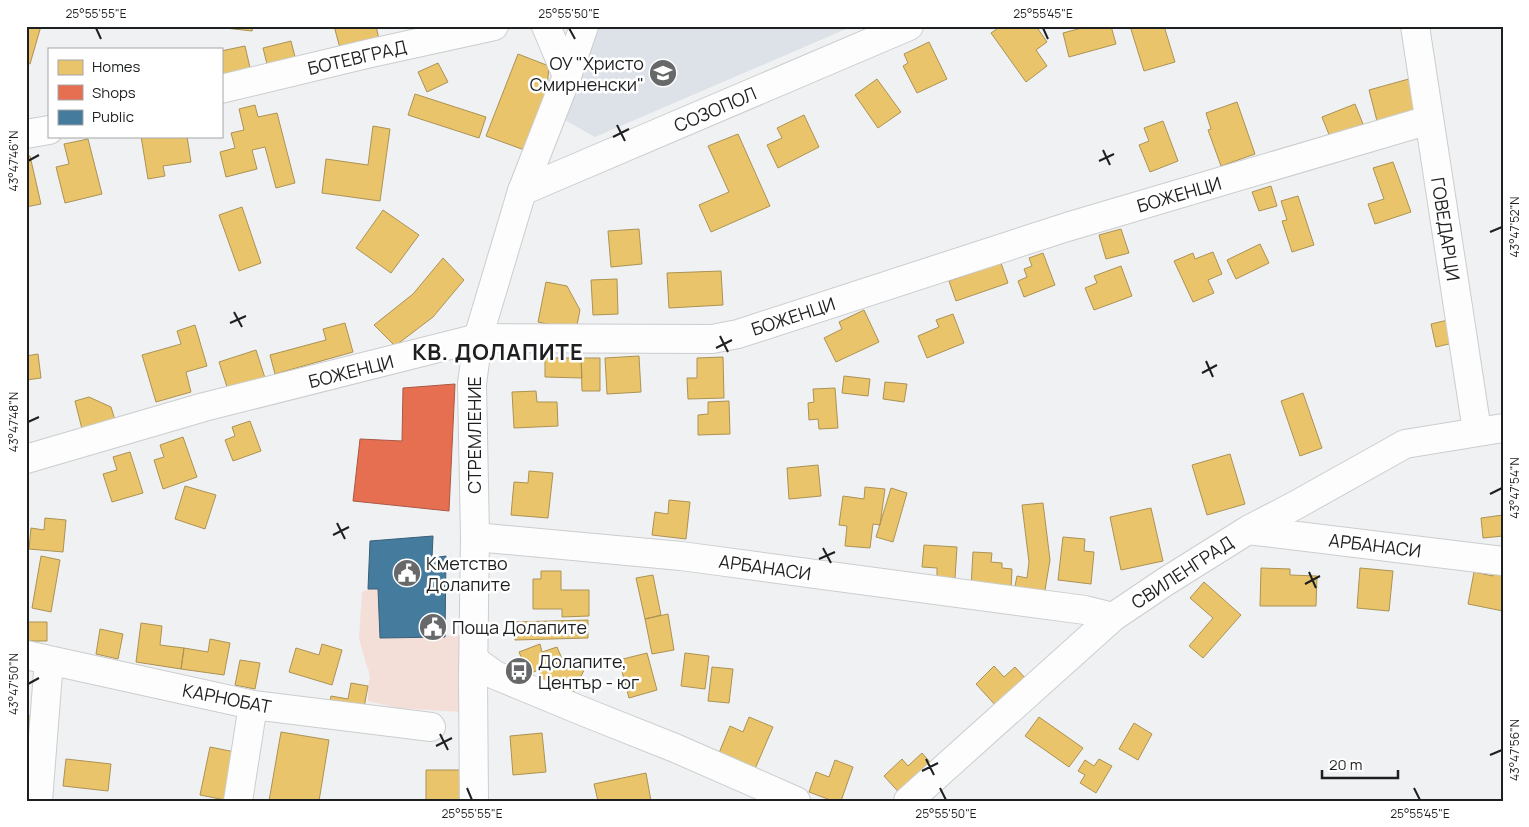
<svg xmlns="http://www.w3.org/2000/svg" width="1529" height="827" viewBox="0 0 1529 827" font-family="Manrope,sans-serif">
	<rect width="100%" height="100%" fill="#eff1f3"/>
	<path fill="#dde2e9" d="M597,26h256l-258,111 -32,-18z"/>
	<path fill="#f4ded8" d="M368,589h10l2,49 81,-3v77l-64,-4 -29,-7v-15l2,-8 -1,-6 -3,-8 -7,-26 3,-46z"/>
	<path fill="#e9c46a" stroke="#ac9254" d="M26,26h15l-11,38 -4,-2z
		M207,26h46l-1,5z
		M334,26h42l3,13 -39,9z
		M1001,26h35l11,16 -11,8 11,16 -21,16 -35,-49z
		M1089,26h22l5,18 -47,13 -6,-24z
		M1130,26h34l11,36 -31,9z
		M291,41l5,20 -28,7 -5,-20z
		M929,42l18,37 -30,14 -14,-27 5,-3 -4,-9z
		M245,46l6,26 -30,7v-28z
		M518,54l31,12 -3,35 -19,50 -41,-15z
		M438,63l10,19 -21,10 -9,-20z
		M1416,77l8,31 -47,13 -8,-31z
		M877,79l24,33 -23,16 -23,-33z
		M415,94l71,23 -7,21 -71,-23z
		M1237,102l18,52 -34,12 -13,-36 3,-1 -5,-16z
		M1355,104l8,20 -33,13 -8,-20z
		M255,105l3,12 19,-4 18,70 -19,5 -11,-41 -13,3 5,19 -31,8 -6,-25 15,-4 -4,-15 13,-3 -5,-21z
		M804,115l15,32 -41,21 -11,-23 15,-7 -5,-10z
		M1163,121l15,40 -28,11 -11,-27 10,-4 -5,-13z
		M373,126l17,3 -10,72 -58,-8 4,-34 42,6z
		M738,134l32,72 -59,26 -12,-27 30,-13 -21,-46z
		M141,136h46l4,26 -28,4 2,10 -17,3z
		M88,139l14,55 -37,9 -9,-36 13,-3 -5,-20z
		M26,156h4l11,48 -15,3z
		M1393,162l18,50 -36,12 -7,-20 16,-5 -11,-31z
		M1271,186l6,20 -18,5 -7,-19z
		M1298,196l16,49 -22,7 -10,-31 5,-1 -6,-19z
		M242,207l19,56 -22,8 -20,-56z
		M383,210l36,25 -28,38 -35,-25z
		M639,229l3,35 -31,3 -3,-36z
		M1121,229l8,24 -23,6 -7,-24z
		M1260,244l9,19 -33,16 -9,-19z
		M1213,252l9,22 -14,6 6,13 -21,9 -19,-41 19,-8 2,6z
		M1043,253l12,32 -31,12 -6,-16 9,-4 -3,-8 8,-3 -3,-8z
		M443,258l21,22 -31,37 -38,29 -21,-21 39,-31z
		M1001,263l7,20 -52,18 -7,-20z
		M1121,266l11,30 -38,14 -9,-22 12,-5 -3,-7z
		M721,271l2,34 -54,3 -2,-35z
		M617,279l1,35 -25,1 -2,-35z
		M546,282l21,4 13,24 -4,20 -38,-8z
		M864,310l15,32 -43,20 -12,-24 18,-9 -3,-7z
		M953,314l11,29 -37,15 -9,-22 21,-9 -3,-7z
		M1452,319l5,23 -21,5 -5,-23z
		M345,323l8,29 -78,22 -5,-19 56,-15 -3,-11z
		M195,325l12,41 -21,6 5,20 -35,10 -14,-47 39,-11 -4,-13z
		M256,350l9,28 -37,12 -9,-28z
		M38,354l3,24 -15,2v-24z
		M639,356l2,36 -34,2 -2,-36z
		M723,357l1,41 -36,1 -1,-21h10v-20z
		M545,358h36l1,20 -37,-1z
		M581,358h19v33h-18z
		M844,376l26,3 -2,17 -26,-3z
		M885,382l22,2 -3,18 -21,-3z
		M835,388l3,40 -19,1 -1,-10 -9,1 -1,-17 6,-1 -1,-13z
		M536,391l1,11h20l1,24 -44,2 -2,-36z
		M1303,393l19,55 -22,8 -19,-55z
		M89,397l22,10 4,13 -33,9 -7,-28z
		M729,401l1,33 -32,1v-20l10,-1v-12z
		M250,421l11,30 -28,10 -8,-21 10,-4 -3,-9z
		M183,437l14,40 -34,12 -9,-29 10,-3 -4,-12z
		M130,452l13,41 -31,9 -9,-28 14,-4 -4,-13z
		M1230,454l15,50 -38,11 -15,-50z
		M818,465l3,31 -32,3 -2,-31z
		M529,471l24,2 -5,45 -37,-3 3,-33 14,1z
		M185,486l31,9 -11,34 -30,-10z
		M865,487l20,2 -5,36 -7,-1 -3,24 -25,-2 2,-20 -8,-1 4,-29 21,3z
		M891,488l16,5 -14,49 -17,-5z
		M669,500l21,2 -4,37 -34,-4 3,-23 13,2z
		M1043,503l7,57 -6,36 -30,-5 3,-15 10,2 2,-16 -7,-57z
		M1151,508l12,53 -42,9 -11,-53z
		M1503,515v21l-20,2 -2,-20z
		M45,518l21,2 -3,32 -34,-3 2,-21 13,2z
		M1063,537l22,2 -1,12 10,1 -3,32 -33,-4z
		M924,545l33,2 -2,31 -18,-1v-9l-15,-1z
		M973,552l19,1 -1,9 11,1v5l10,1 -1,21 -40,-3z
		M41,556l19,4 -9,52 -19,-4z
		M1495,563l8,2v46l-35,-7 6,-32 19,4z
		M1261,568l29,1v6l27,1 -1,30h-56z
		M1360,568l33,3 -4,40 -32,-3z
		M541,571h20v19h28v26l-27,1v-8h-29v-30h8z
		M653,575l8,40 -16,4 -9,-41z
		M1204,582l37,33 -38,43 -14,-12 24,-28 -23,-20z
		M668,614l6,36 -22,4 -7,-35z
		M588,620v18l-73,2v-18z
		M26,622h21v19h-21z
		M141,623l21,3 -2,19 24,3 -3,21 -45,-7z
		M100,629l23,5 -5,25 -22,-5z
		M210,639l20,4 -6,32 -43,-6 3,-21 24,4z
		M322,644l20,6 -10,35 -43,-13 7,-24 23,7z
		M540,644l2,8 15,-5 6,14 -35,13 -9,-22z
		M647,653l10,37 -28,8 -10,-38z
		M685,653l24,3 -4,33 -24,-3z
		M240,660l20,3 -5,26 -20,-4z
		M563,661l21,9 -11,24 -35,-15 4,-10z
		M994,666l10,11 11,-10 12,13 -30,27 -21,-23z
		M712,667l21,2 -4,34 -21,-2z
		M351,683l17,3 -5,27 -34,-6 2,-11 17,3z
		M26,716h13l-3,41h-10z
		M749,717l24,10 -18,42 -36,-16 11,-27 13,6z
		M1039,717l44,31 -14,19 -44,-31z
		M1134,723l18,11 -14,26 -19,-11z
		M281,732l48,8 -10,61h-50z
		M542,733l4,39 -33,3 -3,-39z
		M210,747l25,5 -10,48 -25,-5z
		M922,753l14,16 -32,29 -20,-22 18,-17 6,7z
		M66,759l45,5 -3,27 -45,-5z
		M1099,759l13,7 -16,27 -16,-10 5,-8 -7,-4 7,-11 9,6z
		M835,760l18,7 -12,34h-8l-24,-9 7,-20 13,5z
		M426,770h37l1,31h-38z
		M646,773l5,28h-53l-4,-17z"/>
	<path fill="#e76f51" stroke="#ab5743" d="M455,384l-6,127 -96,-10 7,-62 42,2 1,-53z"/>
	<path fill="#457b9d" stroke="#395f78" d="M433,536l-1,22 14,-2 -1,81 -65,1 -2,-49h-10l2,-48z"/>
	<g fill="none" stroke-linecap="round" stroke-linejoin="round">
		<defs>
			<path id="street" d="M546,26l21,50
				M1415,26l62,405
				M221,89l146,-35 127,-28
				M26,134l23,-4
				M522,191l387,-165
				M26,459l178,-52 274,-69 234,1 26,-5 329,-107 362,-107
				M1248,530l255,31
				M475,537l206,19 404,54 28,7
				M26,655l227,50 178,22
				M474,660l21,15 92,38 88,35 121,53
				M38,801l11,-141
				M238,801l15,-96
				M908,801l205,-184 52,-35 83,-52 48,-25 109,-61 98,-16"/>
			<path id="secondary" d="M474,801l-1,-123 2,-141 -3,-153 6,-46 44,-147 45,-115 17,-50"/>
		</defs>
		<use href="#street" stroke="#cbcdce" stroke-width="30"/>
		<use href="#secondary" stroke="#cbcdce" stroke-width="30"/>
		<use href="#street" stroke="#fdfdfd" stroke-width="28"/>
		<use href="#secondary" stroke="#fdfdfd" stroke-width="28"/>
	</g>
	<path fill="none" stroke="#1e1f21" stroke-width="2" d="M96,28l5,11M569,28l6,11M1043,28l5,11M617,125l8,16M613,137l16,-8M1103,150l7,15M28,161l11,-6M1099,161l15,-7M1490,232l12,-5M234,312l8,15M230,323l16,-7M720,336l8,16M716,348l16,-8M1206,361l7,16M1202,373l15,-8M28,422l11,-5M1490,494l12,-6M337,523l8,16M333,535l16,-8M823,548l8,15M819,559l16,-7M1309,572l7,16M1305,584l15,-8M28,684l11,-6M440,734l8,16M436,746l16,-8M1490,755l12,-5M926,759l8,16M922,771l16,-8M467,788l5,12M940,788l6,12M1414,788l6,12"/>
	<defs>
		<symbol id="school-disc" viewBox="-11 -11 22 22"><circle r="9.5" fill="#67686a" stroke="#fff"/><path d="M0-5L7-2L0 1L-7-2ZM-4 1L0 2.5L4 1V4Q0 6-4 4Z" fill="#fff"/></symbol>
		<symbol id="civic-disc" viewBox="-11 -11 22 22"><circle r="9.5" fill="#67686a" stroke="#fff"/><path d="M-.6-6.5H3V-4.5H.6V-3L4-1V1h2V6H-6V1h2V-1L-.6-3ZM-1.2 2.5V6h2.4V2.5Z" fill="#fff"/></symbol>
		<symbol id="bus-disc" viewBox="-11 -11 22 22"><circle r="9.5" fill="#67686a" stroke="#fff"/><path d="M-5-6H5V4H4V6H2V4H-2V6H-4V4H-5ZM-3.5-4V0h7V-4ZM-3.5 1.2v1.5H-2V1.2ZM2 1.2v1.5H3.5V1.2Z" fill="#fff"/></symbol>
	</defs>
	<g fill-rule="evenodd">
		<use href="#school-disc" x="647" y="57" width="32" height="32"/>
		<use href="#civic-disc" x="391" y="557" width="32" height="32"/>
		<use href="#civic-disc" x="417" y="611" width="32" height="32"/>
		<use href="#bus-disc" x="503" y="655" width="32" height="32"/>
	</g>
	<g text-anchor="middle" dominant-baseline="central" stroke-width="5" stroke-linejoin="round" paint-order="stroke">
		<g font-size="18" fill="#1e1f21" stroke="#fff">
			<text transform="translate(357 57) rotate(-13)">БОТЕВГРАД</text>
			<text transform="translate(715 109) rotate(-23)">СОЗОПОЛ</text>
			<text transform="translate(1179 194) rotate(-16)">БОЖЕНЦИ</text>
			<text transform="translate(1446 229) rotate(81)">ГОВЕДАРЦИ</text>
			<text transform="translate(793 316) rotate(-18)">БОЖЕНЦИ</text>
			<text transform="translate(351 371) rotate(-14)">БОЖЕНЦИ</text>
			<text transform="translate(474 435) rotate(-90)">СТРЕМЛЕНИЕ</text>
			<text transform="translate(1375 545) rotate(7)">АРБАНАСИ</text>
			<text transform="translate(765 567) rotate(8)">АРБАНАСИ</text>
			<text transform="translate(1182 572) rotate(-33)">СВИЛЕНГРАД</text>
			<text transform="translate(227 698) rotate(11)">КАРНОБАТ</text>
		</g>
		<g font-size="18" fill="#1e1f21" stroke="#fff" text-anchor="start">
			<text x="644" y="63" text-anchor="end">ОУ "Христо<tspan x="644" dy="21">Смирненски"</tspan></text>
			<text x="426" y="563">Кметство<tspan x="426" dy="21">Долапите</tspan></text>
			<text x="452" y="627">Поща Долапите</text>
			<text x="538" y="661">Долапите,<tspan x="538" dy="21">Център - юг</tspan></text>
		</g>
		<g font-size="22" font-weight="bold" letter-spacing="1" fill="#1e1f21" stroke="#fff">
			<text x="498" y="352">КВ. ДОЛАПИТЕ</text>
		</g>
	</g>
	<rect width="1529" height="827" fill="none" stroke="#ffffff" stroke-width="55"/>
	<rect x="48" y="48" width="175" height="90" fill="#ffffff" stroke="#a5a5a6"/>
	<rect x="58" y="60" width="25" height="15" fill="#e9c46a" stroke="#a5a5a6"/>
	<text x="92" y="72" font-size="15" fill="#1e1f21">Homes</text>
	<rect x="58" y="85" width="25" height="15" fill="#e76f51" stroke="#a5a5a6"/>
	<text x="92" y="98" font-size="15" fill="#1e1f21">Shops</text>
	<rect x="58" y="110" width="25" height="15" fill="#457b9d" stroke="#a5a5a6"/>
	<text x="92" y="122" font-size="15" fill="#1e1f21">Public</text>
	<path d="M1322 770v8h76v-8" fill="none" stroke="#1e1f21" stroke-width="2.5"/>
	<text x="1329" y="770" font-size="15" fill="#1e1f21" stroke="#ffffff" stroke-width="4" paint-order="stroke">20 m</text>
	<rect x="28" y="28" width="1474" height="772" fill="none" stroke="#1e1f21" stroke-width="2"/>
	<g font-size="12" text-anchor="middle" fill="#1e1f21">
		<text x="96" y="18">25°55'55"E</text>
		<text x="569" y="18">25°55'50"E</text>
		<text x="1043" y="18">25°55'45"E</text>
		<text transform="translate(14 161) rotate(-90)" y="4">43°47'46"N</text>
		<text transform="translate(1515 227) rotate(-90)" y="4">43°47'52"N</text>
		<text transform="translate(14 422) rotate(-90)" y="4">43°47'48"N</text>
		<text transform="translate(1515 488) rotate(-90)" y="4">43°47'54"N</text>
		<text transform="translate(14 684) rotate(-90)" y="4">43°47'50"N</text>
		<text transform="translate(1515 750) rotate(-90)" y="4">43°47'56"N</text>
		<text x="472" y="818">25°55'55"E</text>
		<text x="946" y="818">25°55'50"E</text>
		<text x="1420" y="818">25°55'45"E</text>
	</g>
</svg>
